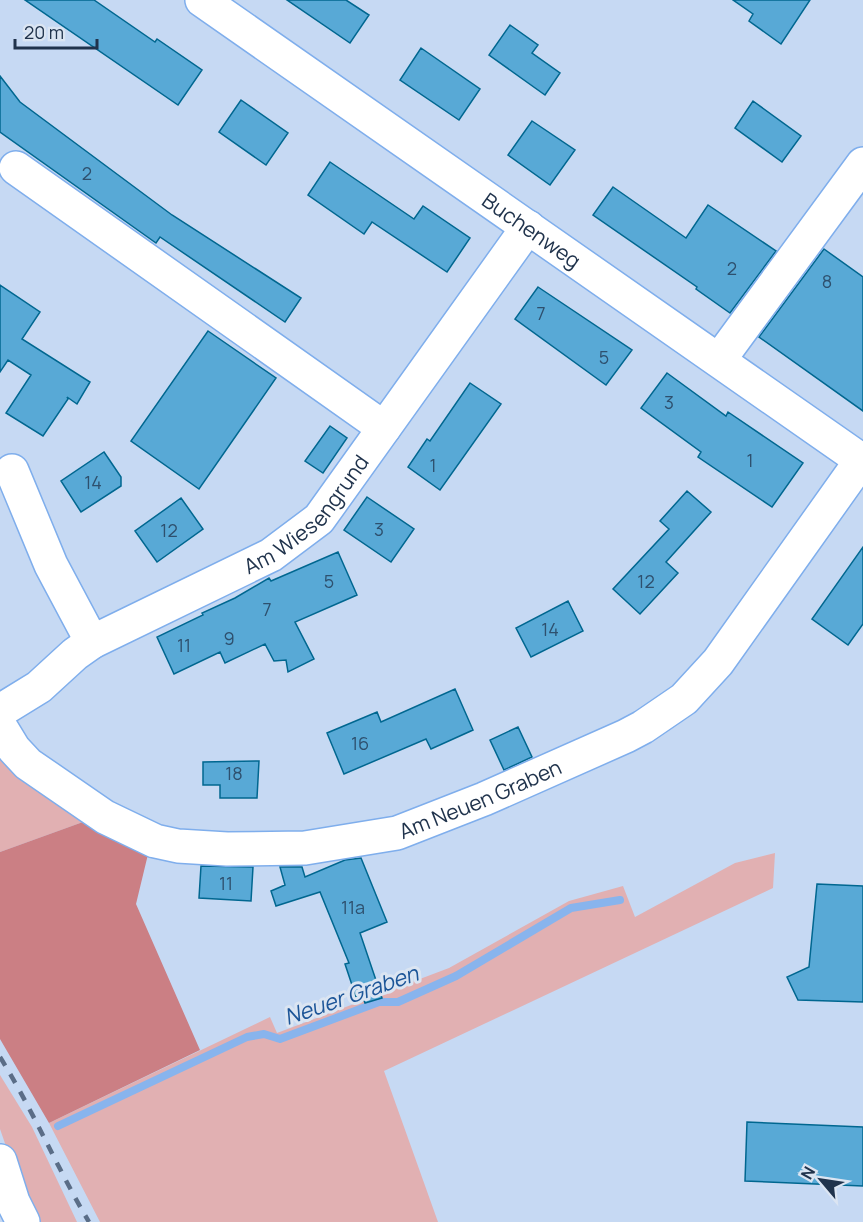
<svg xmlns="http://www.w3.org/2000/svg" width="863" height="1222" viewBox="0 0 863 1222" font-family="Manrope,sans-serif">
	<rect width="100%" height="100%" fill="#c6d9f3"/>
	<path fill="#e1b0b2" d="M0,758l94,60 -94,34z
		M775,853l-2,35 -389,183 54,151h-338l-51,-99 221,-106 7,16 172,-65 120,-67 54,-15 12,31 100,-54z
		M0,1075l32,52 45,95h-43l-10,-24 -24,-69z"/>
	<path fill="#cb7f84" d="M94,818l56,28 -14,58 64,146 -151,73 -49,-84v-187z"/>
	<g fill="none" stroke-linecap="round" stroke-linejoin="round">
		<path stroke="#88b4ed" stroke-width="8" d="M58,1126l189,-89 17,-3 16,5 99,-37h19l58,-26 115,-68 49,-8"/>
	</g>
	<path fill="#58a9d6" stroke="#006790" stroke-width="1.5" d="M25,0h69l61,42 2,-3 45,31 -24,35z
		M287,0h59l23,15 -19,28z
		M733,0h77l-29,44 -32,-23 4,-7z
		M510,25l28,20 -6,8 28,20 -15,22 -56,-40z
		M421,48l59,41 -21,31 -59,-40z
		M0,76l20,26 152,113 129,83 -16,24 -125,-85 -4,6 -156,-111z
		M241,100l47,33 -22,32 -47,-33z
		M753,101l48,35 -19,26 -47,-34z
		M532,121l43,29 -25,35 -42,-30z
		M330,162l84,57 9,-13 47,32 -23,34 -75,-50 -8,12 -56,-39z
		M613,187l73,51 22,-33 68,46 -46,62 -34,-24 1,-2 -104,-72z
		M824,249l39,28v134l-104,-74z
		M0,285l40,27 -18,27 68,43 -13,22 -10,-7 1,2 -25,37 -37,-23 25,-38 -23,-15 -8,12z
		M538,287l94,63 -26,35 -91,-66z
		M208,331l68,47 -77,111 -68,-48z
		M667,373l59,43 2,-4 75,51 -31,44 -74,-50 3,-5 -60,-44z
		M470,383l31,21 -61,86 -32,-23 19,-28 3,2z
		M330,426l17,12 -24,35 -18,-12z
		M104,452l17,25v9l-40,26 -20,-31z
		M687,491l24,21 -45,50 12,11 -38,41 -27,-25 56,-60 -9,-8z
		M367,497l47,32 -23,33 -47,-32z
		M181,498l22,31 -46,33 -22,-31z
		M863,547v77l-15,21 -36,-26z
		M338,552l19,43 -62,27 19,37 -26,13 -2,-12 -12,1 -9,-17 -40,19 -5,-11 -46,22 -17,-37 46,-22 -1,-2 33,-15 34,-20 2,3z
		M568,601l15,30 -52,26 -15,-29z
		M455,689l18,41 -42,19 -5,-10 -82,35 -17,-41 50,-21 4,10z
		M518,727l14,30 -28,13 -14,-30z
		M259,761l-2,37h-37v-13h-17v-23z
		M361,858l26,64 -27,11 22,65 -17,5 -3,-8 -6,2 -11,-33 4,-1 -29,-71 -44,14 -5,-15 14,-6 -5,-18h22l3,10 40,-17z
		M201,866l52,1 -2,34 -52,-3z
		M817,884l46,2v116l-65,-2 -11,-23 22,-10z
		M747,1122l116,5v59l-118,-5z"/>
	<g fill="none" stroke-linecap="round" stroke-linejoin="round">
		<defs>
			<g id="minor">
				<path id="s1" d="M202,0l659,460"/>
				<path d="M16,168l368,260"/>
				<path d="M719,360l144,-196"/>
				<path d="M12,471l39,94 41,77"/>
				<path id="s2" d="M0,711l39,-24 36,-33 17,-12 179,-87 48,-36 209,-292"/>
				<path id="s3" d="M0,726l14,23 14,15 77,53 50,24 23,5 49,3 78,-1 92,-15 87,-34 142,-63 17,-9 41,-28 34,-37 145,-204"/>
				<path d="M0,1161l13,41 10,20"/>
			</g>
		</defs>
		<use href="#minor" stroke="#7faeec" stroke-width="36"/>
		<use href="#minor" stroke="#fff" stroke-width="33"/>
		<path stroke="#5a6d87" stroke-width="4.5" stroke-dasharray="10 10" stroke-linecap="butt" d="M0,1057c33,53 57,111 89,165"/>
	</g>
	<g text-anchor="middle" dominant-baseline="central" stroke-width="6" stroke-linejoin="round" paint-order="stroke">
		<g font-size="18" fill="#2e506e">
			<text x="87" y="173">2</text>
			<text x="732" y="268">2</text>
			<text x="827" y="281">8</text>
			<text x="541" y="313">7</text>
			<text x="604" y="357">5</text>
			<text x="669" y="402">3</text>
			<text x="750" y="460">1</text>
			<text x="433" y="465">1</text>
			<text x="93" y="482">14</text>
			<text x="379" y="529">3</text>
			<text x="169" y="530">12</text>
			<text x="329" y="581">5</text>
			<text x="646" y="581">12</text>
			<text x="267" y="609">7</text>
			<text x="550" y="629">14</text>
			<text x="229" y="638">9</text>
			<text x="184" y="645">11</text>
			<text x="360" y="743">16</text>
			<text x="234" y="773">18</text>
			<text x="226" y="883">11</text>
			<text x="353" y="907">11a</text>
		</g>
		<g font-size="21" fill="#20334c" stroke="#dbe5f2">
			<text stroke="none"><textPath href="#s1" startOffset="402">Buchenweg</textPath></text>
			<text stroke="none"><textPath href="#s2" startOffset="368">Am Wiesengrund</textPath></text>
			<text stroke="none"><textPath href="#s3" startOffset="530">Am Neuen Graben</textPath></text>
		</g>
		<g font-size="22" font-style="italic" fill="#1c5598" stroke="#dbe5f2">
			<text transform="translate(351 995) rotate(-19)">Neuer Graben</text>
		</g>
	</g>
	<g transform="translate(821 1180) rotate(299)" stroke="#dbe5f2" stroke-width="4.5" paint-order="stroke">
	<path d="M0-4.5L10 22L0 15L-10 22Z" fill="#20334c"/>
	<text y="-9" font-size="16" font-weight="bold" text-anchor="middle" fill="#20334c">N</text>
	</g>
	<path d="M15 39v9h82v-9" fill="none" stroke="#20334c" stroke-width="3"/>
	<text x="24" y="39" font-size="18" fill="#20334c" stroke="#dbe5f2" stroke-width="4.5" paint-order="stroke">20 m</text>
</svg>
